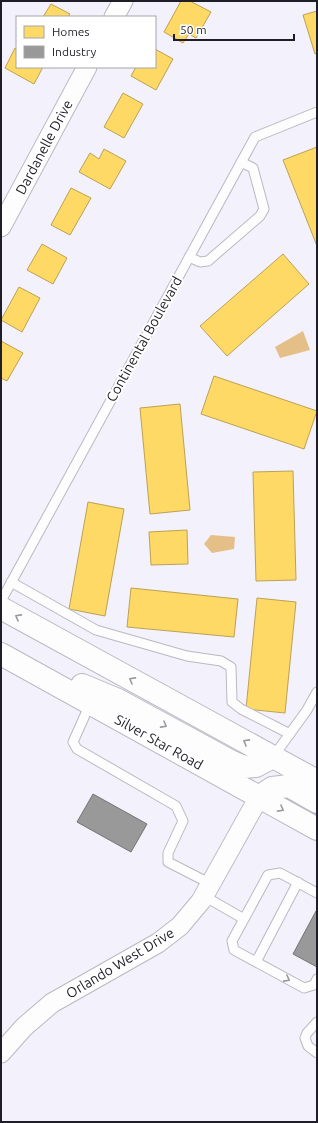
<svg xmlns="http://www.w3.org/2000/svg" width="318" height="1123" viewBox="0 0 318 1123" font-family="Ubuntu,sans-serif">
	<rect width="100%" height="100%" fill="#f3f1fb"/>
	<path fill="#e4c088" d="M303,331l7,19 -30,8 -5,-11z
		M211,535l24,2 -1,12 -22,4 -8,-9z"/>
	<path fill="#ffd966" stroke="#bca153" d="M181,1h9l21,11 -15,26 -7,-4 -6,9 -19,-11z
		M51,4l19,10 -2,3h-25z
		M317,11v42l-2,1 -12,-39z
		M15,48l2,1v18h26l-9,17 -29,-16z
		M155,49l18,10 -17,31 -25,-14 5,-9h19z
		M123,93l20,11 -19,34 -20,-11z
		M317,147v99l-34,-86z
		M104,149l22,12 -16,28 -31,-17 11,-19 9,6z
		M71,188l20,10 -21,37 -19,-10z
		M42,244l25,14 -14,26 -26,-14z
		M283,254l26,30 -82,72 -27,-30z
		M19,287l21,11 -18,34 -21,-12z
		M1,341l22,12 -16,28 -6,-3z
		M214,376l103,35 -13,38 -103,-35z
		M180,404l10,106 -40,4 -10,-106z
		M293,471l3,109 -40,1 -3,-109z
		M88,502l36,7 -19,107 -36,-7z
		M187,530l1,34 -37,1 -2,-33z
		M131,588l107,11 -4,38 -107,-10z
		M257,598l39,4 -11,111 -39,-4z"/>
	<path fill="#999" stroke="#747477" d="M93,794l54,30 -16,28 -54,-30z
		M316,911l1,1v55l-24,-13z"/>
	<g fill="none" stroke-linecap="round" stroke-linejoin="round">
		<defs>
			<path id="lane" d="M189,257l11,5 8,-1 52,-45 4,-7 -11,-41 -12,-6
				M11,582l85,48 91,26 34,5 10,6 1,35 9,7 49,25
				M1,601l254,-464 62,-25
				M90,704l-17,38 4,7 99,57 7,15 -15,32v9l43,22
				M273,757l34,-47 10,-18
				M317,893l-37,-20 -12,2 -36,66 2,9 70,38 10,-3 3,-6
				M204,896l40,23
				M256,962l42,-80
				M317,1022l-10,11 -2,5 3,8 9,7"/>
			<path id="street" d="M114,17l9,-16
				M1,227l86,-160
				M1,1053l23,-26 28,-24 106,-60 22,-17 21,-25 58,-104"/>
			<path id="secondary" d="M1,608l316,173
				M1,654l316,175
				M82,685l36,15 114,62 12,5 12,-1 17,-9
				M259,797l13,-9 17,-2 28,16"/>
		</defs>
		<use href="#lane" stroke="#bab9c2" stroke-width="11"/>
		<use href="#street" stroke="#bab9c2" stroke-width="21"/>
		<use href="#secondary" stroke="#bab9c2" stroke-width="24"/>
		<use href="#lane" stroke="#fdfdfe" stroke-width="9"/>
		<use href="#street" stroke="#fdfdfe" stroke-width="19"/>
		<use href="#secondary" stroke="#fdfdfe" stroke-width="22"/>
	</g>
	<defs><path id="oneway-chevron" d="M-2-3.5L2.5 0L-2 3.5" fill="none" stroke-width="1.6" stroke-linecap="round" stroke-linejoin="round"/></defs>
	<g stroke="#99989e">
		<use href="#oneway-chevron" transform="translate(18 617) rotate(-151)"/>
		<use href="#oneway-chevron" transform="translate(132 680) rotate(-151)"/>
		<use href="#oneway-chevron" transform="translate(164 725) rotate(29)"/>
		<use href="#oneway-chevron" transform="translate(246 742) rotate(-151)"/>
		<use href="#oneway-chevron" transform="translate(281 809) rotate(29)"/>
		<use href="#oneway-chevron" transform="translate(287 979) rotate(28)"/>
	</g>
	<g text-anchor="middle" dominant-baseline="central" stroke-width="4" stroke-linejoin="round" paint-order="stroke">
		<g font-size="14" fill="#1f1d28" stroke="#fff">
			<text transform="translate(44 147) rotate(-62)">Dardanelle Drive</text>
			<text transform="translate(144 339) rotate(-61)">Continental Boulevard</text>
			<text transform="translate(159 742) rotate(29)">Silver Star Road</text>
			<text transform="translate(120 963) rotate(-31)">Orlando West Drive</text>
		</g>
	</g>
	<rect width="318" height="1123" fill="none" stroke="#1f1d28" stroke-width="4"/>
	<rect x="16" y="16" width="140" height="52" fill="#ffffff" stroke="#a5a5a9"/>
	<rect x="24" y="26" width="20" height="12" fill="#ffd966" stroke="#a5a5a9"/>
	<text x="52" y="36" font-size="12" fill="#1f1d28">Homes</text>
	<rect x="24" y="46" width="20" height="12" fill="#999999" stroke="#a5a5a9"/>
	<text x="52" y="56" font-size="12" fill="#1f1d28">Industry</text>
	<path d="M174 34v6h120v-6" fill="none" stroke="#1f1d28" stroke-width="2"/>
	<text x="180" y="34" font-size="12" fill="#1f1d28" stroke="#ffffff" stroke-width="3" paint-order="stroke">50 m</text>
</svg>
